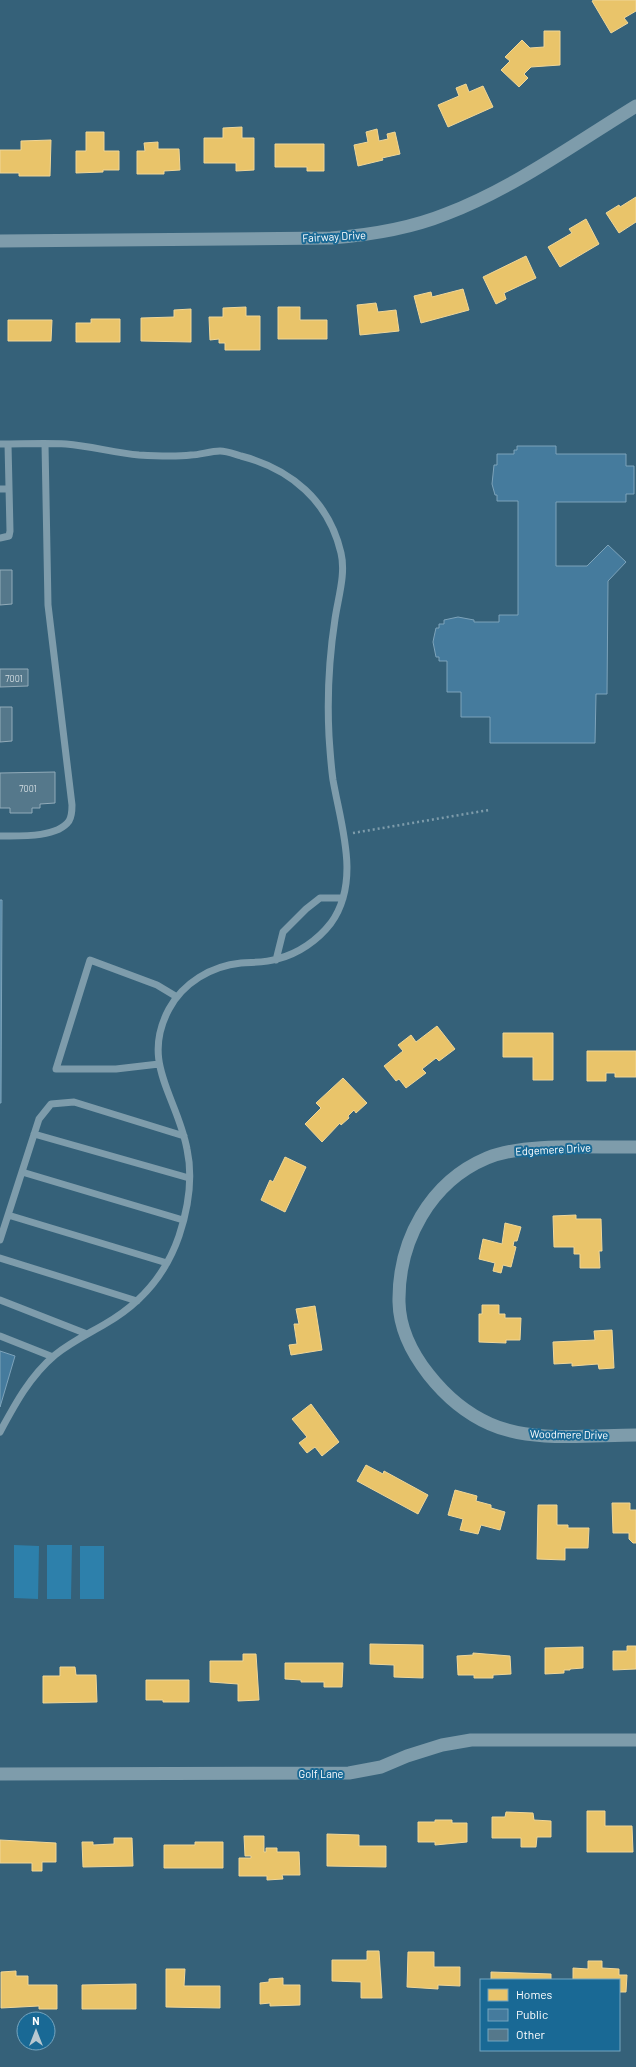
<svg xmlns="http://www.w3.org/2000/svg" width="636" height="2067" viewBox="0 0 636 2067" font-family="Barlow,sans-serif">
	<rect width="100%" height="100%" fill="#356179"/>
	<path fill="#2d80ab" d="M14,1545l25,1 -1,53 -24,-1z
		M47,1545h25l-1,54h-24z
		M80,1546h24v53h-24z"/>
	<path fill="#e9c46a" stroke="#f0d697" d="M594,0h42v11l-12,7 4,5 -17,10 -19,-32z
		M544,31h16v34l-29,2 -7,7 4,4 -9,9 -18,-17 9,-9 -5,-4 17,-17 8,8 14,-1z
		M466,84l3,8 14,-6 10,21 -45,20 -10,-22 21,-9 -3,-8z
		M242,127v11h12v32l-18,1v-8h-32v-25h19v-10z
		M377,129l2,12 9,-2 -1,-5 8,-2 5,22 -18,4 1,2 -25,6 -4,-21 14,-3 -2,-10z
		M86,132h18v19h15v19h-16v2l-27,1v-22h10z
		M51,140l-1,36h-31v-3h-19v-23h21v-9z
		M158,142v7h21l1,21 -16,1v3h-27v-23h8l-1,-8z
		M275,144h49v27h-17v-4h-32z
		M636,197v25l-17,11 -13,-20 13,-8 1,2z
		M586,219l13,25 -39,23 -12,-20 24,-14 -3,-4z
		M526,256l10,22 -32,15 2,6 -10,5 -13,-27z
		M463,289l6,21 -48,13 -7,-27 17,-4 1,5z
		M376,303l2,9 18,-2 3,21 -39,4 -3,-30z
		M246,307v9h14v34h-35v-7h-6v-4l-9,1 -1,-23h14v-9z
		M278,307h22v13h27v19h-49z
		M191,309v33l-50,-1v-23l33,-1v-7z
		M91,319h29v23h-44v-19h15z
		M8,320h44l-1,21h-43z
		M437,1026l18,23 -16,12 -3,-3 -14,11 4,4 -20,15 -7,-9 -3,2 -12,-15 19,-15 -5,-6 13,-10 5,7z
		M503,1033h50v47h-20v-23h-30z
		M587,1051h49v26h-21v-4h-9v8h-19z
		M343,1078l24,25 -11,10 -2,-3 -6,6 1,2 -8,7 -1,-2 -18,19 -17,-18 16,-16 -5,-5z
		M285,1157l21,10 -21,45 -24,-12 9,-20 3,2z
		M576,1215v4h25l1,32h-3l1,17h-20v-14h-6v-7h-20l-1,-31z
		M505,1223l16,4 -4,14h-3l-1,5 3,1 -5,20 -8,-2 -2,8 -8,-2 2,-8 -16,-4 4,-20 19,5z
		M482,1305h17v9h6v4h16l-1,22h-14v3l-27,-1v-28h3z
		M315,1306l7,44 -31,5 -2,-10 8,-1 -3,-20h5l-3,-15z
		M612,1330l2,38 -15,1 -1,-5 -26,2v-3l-18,1 -1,-22 42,-2 -1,-9z
		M311,1404l28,38 -17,14 -7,-9 -8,6 -8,-10 8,-6 -15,-18z
		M366,1465l17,9 1,-3 44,24 -10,19 -61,-33z
		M455,1490l22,6 -1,5 15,4v3l14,4 -5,18 -19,-5 -3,9 -18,-4 3,-11 -15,-4z
		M612,1503h18v7h6v33h-3l-4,-4v-6h-16z
		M538,1505h19v20h11v3h21l-1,20h-23v12l-28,-1z
		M370,1644l53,1v33l-29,-1v-12l-24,-1z
		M627,1646h9v23l-23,1v-19h14z
		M583,1647v21l-13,1v1h-6v3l-19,1v-26z
		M473,1653l37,3 1,18 -18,1v3h-19v-3h-16l-1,-19 16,-1z
		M243,1654h13l3,46 -21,1v-17l-28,-2v-21h33z
		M285,1663h58l-1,24h-18v-5h-23v-2l-16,-1z
		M60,1667h15l1,8h20l1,27 -54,1v-27h17z
		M146,1680h43v22h-26v-2h-17z
		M587,1811h18v15h27l1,26h-46z
		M506,1812l27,1 1,7 17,1v16h-14l-1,10h-15v-9h-29v-21h13z
		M435,1820h17v3h15v19l-32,3v-3h-17v-20h17z
		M327,1834l32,1v11h27v21l-59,-1z
		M244,1836h20v16h2v-4h11v4h22l1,23h-18l1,4 -16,1v-4h-28v-18h12v-2h-6z
		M114,1838h18l1,28 -50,1 -1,-25h11v3l21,-1z
		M0,1840l56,3v19h-14v9h-10v-8h-32z
		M195,1842h28v26h-59v-23h31z
		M367,1951h12l3,47h-21v-16l-29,-1v-21h35z
		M408,1952h26v15h26v19l-22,-1v4l-31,-2z
		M588,1961h14v7l17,1v6h8l-1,17h-7v-12h-46v-12l15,1z
		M166,1969h19l-1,17h36v22l-54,-1z
		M16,1971v5h12v9h29v24h-18v-3l-38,2v-36z
		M491,1972l60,2v6h-60z
		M283,1978v7h17v20l-30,1v-3l-10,1v-21l9,-1v-3z
		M136,1984v25h-54v-24z"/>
	<path fill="#457b9d" stroke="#7da3ba" d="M517,446h39v8h70v12h8v28h-8v8h-70v64h31l21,-21 18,17 -18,19 -1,113h-11l-1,49h-105v-26h-29v-25h-14v-31h-8v-4h-3l-3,-15 1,-5 2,-9h3v-4h5v-4l14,-3 16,3v2h25v-7h19v-114h-21v-6h-2l-3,-11 2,-19h3v-11h17v-4h3z
		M0,900h2l-1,203h-1z
		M0,1351l15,5 -15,51z"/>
	<path fill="#55788b" stroke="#92abb9" d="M0,570h12v34l-12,1z
		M0,669h28v17l-28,1z
		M0,707h12v34l-12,1z
		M55,772v31l-15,1v4h-8v5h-22v-5h-10v-35z"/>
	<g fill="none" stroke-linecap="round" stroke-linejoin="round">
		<path stroke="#7e9cab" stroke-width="2.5" stroke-dasharray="2 3" stroke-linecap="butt" d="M353,833l136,-23"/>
		<path stroke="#7e9cab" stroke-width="7" d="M0,444c22,0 45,-1 66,0 25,2 49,9 73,11 17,1 35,2 52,0 9,0 19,-4 29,-4 7,0 14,3 21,5 50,13 88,45 100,97 5,21 -3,45 -6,66 -6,39 -8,78 -6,117 1,15 2,30 4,44 8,46 28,101 -2,143 -13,17 -33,31 -54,36 -12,4 -24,3 -36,4 -30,3 -58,20 -72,46 -29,54 8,87 18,140 6,28 1,60 -8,87 -13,38 -39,68 -74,88 -17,10 -34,18 -50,31 -25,21 -40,49 -55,77
			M0,489h9
			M0,538l9,-2 1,-5 -2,-87
			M0,836c19,0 57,2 69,-15 3,-5 3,-11 3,-16l-24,-200 -3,-161
			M276,960l7,-28 23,-23 14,-11h23
			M159,1064l-43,5h-60l34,-109 67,25 20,12
			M34,1134l155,44
			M22,1172l161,48
			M8,1215l159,48
			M0,1240l39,-121 12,-15 23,-2 110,34
			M0,1258l137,43
			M0,1300l87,34
			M0,1336l53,21"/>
		<path stroke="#7e9cab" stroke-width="13" d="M0,241l331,-3c39,-3 78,-9 115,-24 68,-26 128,-70 190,-108
			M636,1147c-43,1 -110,-5 -149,11 -57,24 -89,83 -88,144 1,50 48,103 91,122 42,19 101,11 146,11
			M0,1774l349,-1 32,-6 26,-11 35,-11 29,-5h165"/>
	</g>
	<g text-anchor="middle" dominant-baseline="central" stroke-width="4" stroke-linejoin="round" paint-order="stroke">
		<g font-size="9" fill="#d4dde2">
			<text x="14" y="678">7001</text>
			<text x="28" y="788">7001</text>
		</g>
		<g font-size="11" fill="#fff" stroke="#196995">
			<text transform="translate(334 236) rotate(-3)">Fairway Drive</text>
			<text transform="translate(553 1149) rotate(-3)">Edgemere Drive</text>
			<text transform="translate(569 1434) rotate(1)">Woodmere Drive</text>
			<text x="321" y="1773">Golf Lane</text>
		</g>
	</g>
	<rect x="480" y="1979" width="140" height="72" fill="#196995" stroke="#75a5bf"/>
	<rect x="488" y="1989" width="20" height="12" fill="#e9c46a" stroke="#75a5bf"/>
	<text x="516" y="1999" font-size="12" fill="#ffffff">Homes</text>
	<rect x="488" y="2009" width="20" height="12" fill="#457b9d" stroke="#75a5bf"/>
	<text x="516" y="2019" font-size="12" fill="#ffffff">Public</text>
	<rect x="488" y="2029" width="20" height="12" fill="#55788b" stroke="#75a5bf"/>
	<text x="516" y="2039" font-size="12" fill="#ffffff">Other</text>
	<g transform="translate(36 2031)"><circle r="19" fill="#196995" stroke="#75a5bf"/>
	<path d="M0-3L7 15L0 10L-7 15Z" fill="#b8c8d0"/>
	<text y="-6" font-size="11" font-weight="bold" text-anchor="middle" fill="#ffffff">N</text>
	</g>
</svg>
